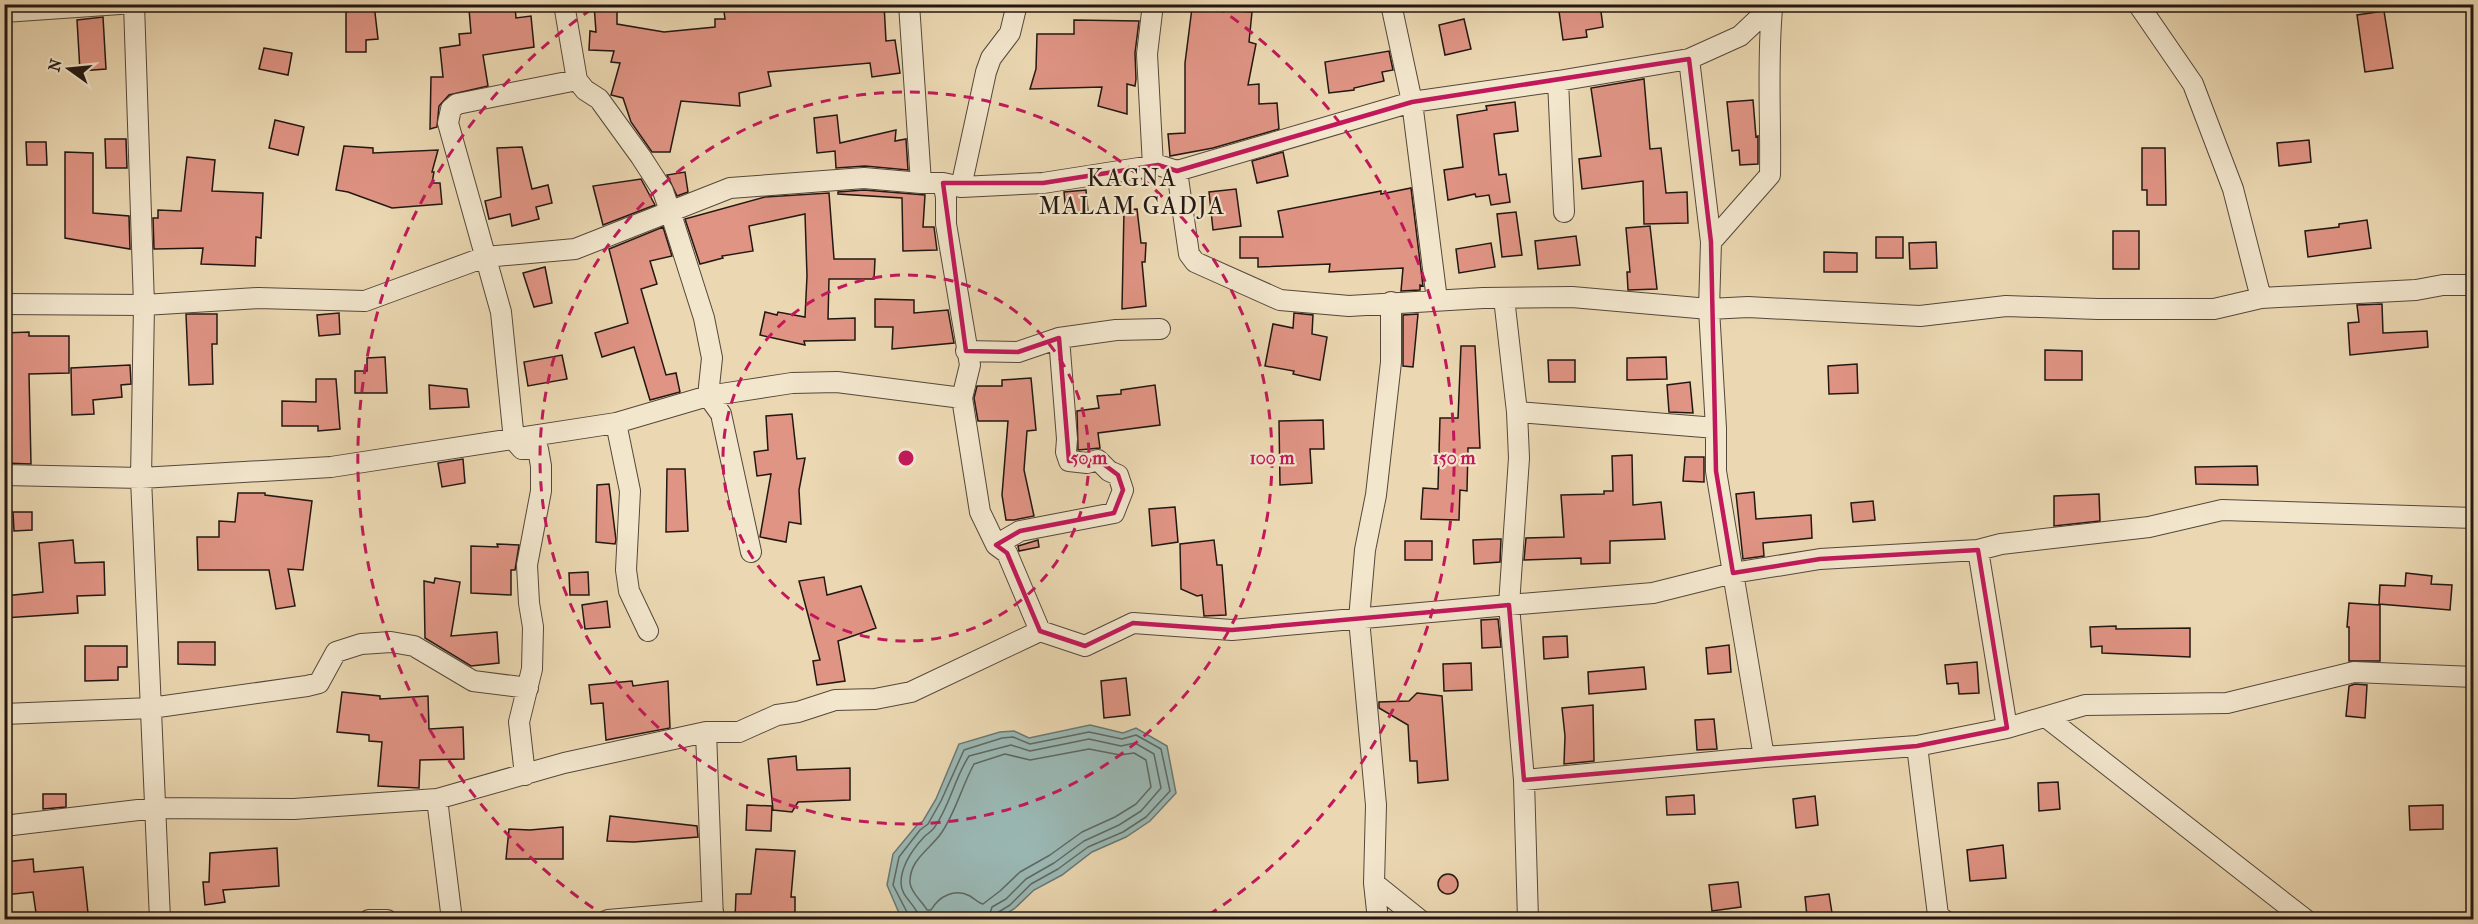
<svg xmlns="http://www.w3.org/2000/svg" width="2478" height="924" viewBox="0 0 2478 924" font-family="'IM FELL French Canon',serif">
	<rect width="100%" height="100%" fill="#ebd8b2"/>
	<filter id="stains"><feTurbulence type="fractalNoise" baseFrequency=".00333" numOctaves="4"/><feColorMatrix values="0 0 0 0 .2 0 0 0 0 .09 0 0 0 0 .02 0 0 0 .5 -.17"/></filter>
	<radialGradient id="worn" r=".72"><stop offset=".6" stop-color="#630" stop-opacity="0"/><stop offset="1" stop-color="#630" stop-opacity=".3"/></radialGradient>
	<path fill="#9ab8b4" stroke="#6a7873" stroke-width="1.5" d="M1090,725l33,8 13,-5 31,18 9,47 -26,28 -24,16 -34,15 -30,23 -28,15 -20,19 -17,10h-30l-9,-3 -16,3h-34l-9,-6 -12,-28 6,-31 24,-29 6,-4 13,-22 23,-55 41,-12 14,-1 15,7z"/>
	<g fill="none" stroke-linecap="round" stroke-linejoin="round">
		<path stroke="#5e6863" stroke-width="1.5" d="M1089,749l31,6 14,-2 12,7 5,27 -15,17 -21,13 -33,15 -32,23 -30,17 -20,19 -17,13c-5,-1 -8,-5 -13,-8 -15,-8 -31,0 -39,14h-4c-5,-9 -16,-17 -17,-27 -1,-24 21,-34 32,-51 14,-21 20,-46 32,-68l31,-10 25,6z
			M911,920l-18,-35 6,-28 21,-27 8,-6 13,-23 23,-51 38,-12 11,-1 17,7 59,-12 33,7 14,-4 25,14 9,42 -24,26 -23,15 -35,15 -30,22 -27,15 -21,21 -13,8 -2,7
			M919,920c-1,-15 -18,-22 -18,-37 0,-18 11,-33 23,-46 3,-3 7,-5 10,-9 16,-22 20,-49 35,-72l42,-11 19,6 59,-12 32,7 14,-3 19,11 7,34 -20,23 -22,14 -35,16 -30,22 -28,16 -20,20 -14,8 -4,13"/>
	</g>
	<path fill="#e09484" stroke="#231712" stroke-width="1.5" d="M346,4h28l4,35 -12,1v12h-20z
		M594,4h23v20l47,8 51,-5v-8h10l-2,-15h85v5l44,-5h32l2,37 9,-1 5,33 -28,4 -2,-14 -102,9 3,14 -32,7 1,13 -59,-5 -11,51h-18l-21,-30 -8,-24 -12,-3 9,-32 -9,-1 3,-11 -25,-1 1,-19 6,1z
		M1558,4h42l3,23 -17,3 1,7 -24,3z
		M502,6h13l1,12 15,-2 3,31 -51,8 5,31 -39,9 -10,11 -2,21 -7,2 1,-52h12l-3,-29 20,-3 -1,-11 12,-1 -2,-24z
		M1192,8l60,4 -3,30 7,2 -8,41 11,-1v20l18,-1 2,26 -66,19 -43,8 -2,-22 17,-1v-70z
		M2384,11l9,57 -28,4 -8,-57z
		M103,17l3,52 -26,2 -3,-51z
		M1464,19l7,30 -26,6 -6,-30z
		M1074,20l65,1 -4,32 1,26 -1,7 -8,-2v30l-29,-8 4,-19 -72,2 6,-20 1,-35h37z
		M264,48l28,5 -4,22 -29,-6z
		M1389,51l4,19 -11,2 2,9 -30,7v2l-25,3 -4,-31z
		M1644,79l6,70 11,-1 5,45 21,-1 1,31 -44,1 -1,-43 -61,8 -3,-30 22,-3 -10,-68z
		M1753,100l3,37 2,-1v28l-18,1 -1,-15 -7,1 -5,-49z
		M1515,102l3,29 -24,3 5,41 7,-1 4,28 -19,3 -2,-10 -13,2 -1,-3 -27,6 -4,-30 19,-3 -6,-52 30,-5 -1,-4z
		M837,115l3,28 56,-13 -1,11 11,-2 2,31 -43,-4 -29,2 -1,-17 -18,2 -3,-35z
		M275,120l29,7 -6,28 -29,-7z
		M105,139h21l1,29h-21z
		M2309,140l2,22 -32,4 -2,-23z
		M26,142h20l1,23h-20z
		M344,146l29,2v5l65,-3 -6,22h2l-2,11h8l2,21 -50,4 -44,-16 -12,-2z
		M522,147l10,42 16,-4 4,18 -16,4 3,12 -27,7 -2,-12 -21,5 -4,-18 16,-4 -4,-49z
		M2142,148h23l1,57h-19v-15h-5z
		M65,152l28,1v60l36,3 1,33 -65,-11z
		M1283,152l5,24 -31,7 -5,-22z
		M187,157l28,3 -3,31 51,2 -2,45 -5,-1 -1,29 -54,-2 2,-16 -49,1 -1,-31h5v-8l23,1z
		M685,172l3,20 -11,4 -10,-21z
		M641,179l14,26 -52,20 -10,-39z
		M1411,188l12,98 -3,-1v5l-19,1 2,-23 -74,4 1,-8 -72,3v-9h-18v-21h43l-5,-26 103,-20v3z
		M1236,189l5,37 -28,4 -4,-38z
		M864,190l61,5 -2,32h11l3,23 -34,1 -1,-53 -64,-4v-2z
		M1086,190l2,22 -22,2 -2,-22z
		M829,193l5,66h41l-1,20h-45l-1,40 27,-1v22l-51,1 1,4 -45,-10 5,-23 12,3 1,-3 27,5 2,-41 -2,-62 -56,12 4,25 -31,5 1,2 -23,6 -15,-45 80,-22z
		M1137,209l4,34h5l-1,19h-3l4,44 -24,3 2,-99z
		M1516,212l6,43 -20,2 -5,-43z
		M2367,220l4,28 -63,9 -3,-26 34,-4v-3z
		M1650,226l7,63 -29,1 -1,-18h3l-4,-44z
		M663,227l9,29 -22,5 7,23 -16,5 25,86 10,-2 4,19 -30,8 -16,-53 -32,10 -7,-24 33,-10 -19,-74z
		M2113,231h26v38h-26z
		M1576,236l4,29 -42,4 -3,-28z
		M1876,237h27v21h-27z
		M1936,242l1,26 -27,1 -1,-26z
		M1491,243l4,24 -36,6 -3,-24z
		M1824,252l33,1v19h-33z
		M545,267l7,36 -18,4 -11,-34z
		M875,299l39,1v13l34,-3 6,33 -62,6 1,-22h-18z
		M2382,304l1,29 44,-2 1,16 -78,8 -2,-32 11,-1 -2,-17z
		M339,313l1,21 -21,2 -2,-21z
		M1294,313l19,2 -1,19 15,3 -7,43 -27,-6 1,-3 -29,-5 8,-42 20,4z
		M186,314h31v30h-5l1,40 -24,1z
		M1418,314l-5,53 -10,-1v-51z
		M29,332v4h40v37l-40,1 2,90 -27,-1v-22h3l-3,-108z
		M1461,346h14l5,102h-12l-1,43 -7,-1 -1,30 -38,-1 2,-31 15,1 2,-71h18z
		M2045,350l37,1v29h-37z
		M562,355l5,24 -39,7 -4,-24z
		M385,357l2,36h-32v-22h12v-13z
		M1666,357l1,22 -40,1v-22z
		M1548,360h27v22h-26z
		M1857,364l1,29 -29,1 -1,-28z
		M130,365l1,19 -10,1 1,12 -29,3 1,14 -22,1 -1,-47z
		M1031,378l5,52 -9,1 -3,39 10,46 -20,4h-8l-4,-25 6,-74h-30l-4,-23 3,-12h25v-6z
		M316,379h20l4,50 -22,2v-5h-36v-25l34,1z
		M1690,382l3,31 -24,-1 -2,-27z
		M429,385l38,4 2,18 -39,2z
		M1155,385l5,40 -62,8 2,15 -22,2 -1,-39 22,-3 -2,-12 24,-2v-4z
		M792,414l5,45 8,-1 -6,32 2,34 -12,-2 -3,20 -26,-5 11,-63 -14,2 -3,-24 14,-2 -2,-34z
		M1323,420l1,29h-14l2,34 -32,2 -1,-64z
		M1632,455l1,50 28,-3 4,37 -55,2v22l-29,1v-6l-57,2 2,-22 38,-1 -3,-42 43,-1v-3h9l-1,-35z
		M1685,457h19v25l-21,-1z
		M463,459l2,24 -23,4 -4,-24z
		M2257,466l1,19 -62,-1 -1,-17z
		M667,469h18l3,62 -22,1z
		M609,484l7,56 -1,4 -19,-2 1,-57z
		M1754,492l2,27 55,-4 1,23 -49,5 1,13 -21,3 -7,-65z
		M238,493h27v2l47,6 -9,69 -15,-1 7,37 -19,3 -7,-39h-71l-1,-33h22v-16l16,1z
		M2099,494l1,27 -46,5v-30z
		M1873,501l2,19 -22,2 -2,-19z
		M1175,507l3,35 -26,4 -3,-37z
		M13,512h19v18l-18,1z
		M1497,539h4l-1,23 -26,2 -1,-24z
		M73,540l2,23 29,-1 1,33 -28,1 1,17 -74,5v-22l39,-4 -4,-49z
		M1038,540l1,7 -20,4 -1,-5z
		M1214,540l3,25h5l4,50 -22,1 -2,-21 -5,1 -16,-7 -1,-45z
		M1405,541h27v19h-27z
		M497,544l22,1 -4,25h-4v25l-40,-2v-47l27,1z
		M588,572l1,23h-19l-1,-22z
		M2406,573l26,3 -1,8 21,1 -2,25 -71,-6 1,-19 25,1z
		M824,577l3,18 34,-9 15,42 -38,13 7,40 -28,4 -4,-24 7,-1 -21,-79z
		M435,578l25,4 -9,54 46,-4 2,31 -28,3 -46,-28 -1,-57 10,2z
		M607,601l3,26 -25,2 -3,-24z
		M2349,603l31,2v56h-31v-34h-2z
		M1498,619l3,28 -19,1 -1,-28z
		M2116,626v3l74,-1v29l-88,-4v-7l-11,1 -1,-20z
		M1567,636l1,21 -24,2 -1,-22z
		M178,642h37v23l-37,-1z
		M1729,645l2,27 -23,2 -2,-26z
		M85,646h42v21h-9v13l-33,1z
		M1977,662l2,31 -20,1 -1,-11 -11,1 -2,-19z
		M1471,663l1,27 -28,1 -1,-27z
		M1644,667l2,22 -57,5 -1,-22z
		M1126,678l4,37 -26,3 -3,-37z
		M632,681l1,5 35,-5 2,47 -64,12 -3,-37 -12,1 -2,-19z
		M2355,684l12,1 -2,33 -19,-2 3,-30z
		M342,692l38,4v3l48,-3 1,33 34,-2 1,32 -44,1 -1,28 -41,-2 4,-44 -13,-1v-6l-32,-3z
		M1417,693l25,3 6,84 -30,3 -1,-22h-7l-2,-36 -29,-17v-6l30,-1z
		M1593,705l1,56 -30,3 1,-28 -3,-28z
		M1714,719l3,30 -20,1 -2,-30z
		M796,756l1,14 53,-2v32l-52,2 -6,10 -19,-2 -5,-51z
		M2058,782l2,27 -21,2 -1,-28z
		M43,794h23v13l-23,2z
		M1694,795l1,19 -28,1 -1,-18z
		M1815,796l3,29 -22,3 -3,-29z
		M747,805l25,1 -1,25 -25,-1z
		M2443,805v24l-33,1 -1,-24z
		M610,816l87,10 1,11 -64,5 -27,-1z
		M563,827v32h-57l3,-30 21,1z
		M2003,845l3,33 -36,3 -3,-31z
		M277,848l2,38 -56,4 2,12 -20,3 -2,-23h6l1,-29z
		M756,849l39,2 -4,46h4v23l-60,-1 1,-25h15z
		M33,859l1,13 49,-5 5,46 -51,7 -4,-28 -29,3v-33z
		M1438 884a10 10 0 1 1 20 0a10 10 0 1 1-20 0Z
		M1738,882l3,25 -29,4 -3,-26z
		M1829,894l3,19 -25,3 -2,-19z"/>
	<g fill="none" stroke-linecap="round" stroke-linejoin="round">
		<defs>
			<path id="minor" d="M134,4l10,301 -3,173 19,442
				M564,4l13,76 8,10 14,9 42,58 22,34 7,20 34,107 8,40 -4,38 13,18 30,138
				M909,4l12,179h22l18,4 82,-4 115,-18 19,6 235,-69 146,-21 131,-22 51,-23 34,-32
				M1153,4l-6,50 6,112
				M1391,4l21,98 25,198
				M2138,4l55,80 40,105 28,109
				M1772,9c-5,55 -1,110 -2,166l-59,67 -2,67 7,119v43l17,102 87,-14 158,-9 23,-6 148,-17 73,-17 252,8
				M4,12l116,-8
				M1689,59l22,183
				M1558,81l6,131
				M1177,171l12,83 6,8 85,38 69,6 134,-8 89,-1 137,12 39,-2 172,9 86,-10 92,3h116l47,-11 155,-8 27,-5h31
				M943,183l3,14v27l24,141 -8,33 18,114 16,33 11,8 33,78 45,15 48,-23 99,7 277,-25 10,-147 -2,-46 -13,-114
				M961,187l25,-115 5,-14 19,-25 7,-29
				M1391,302v60l-15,133 -11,55 -6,69 17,186 -2,78 46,37
				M4,304l140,1 114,-7 107,3 120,-44 90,-8 155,-61 134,-10 57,5
				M966,351l52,1 41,-14 57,-8 44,-1
				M1517,412l199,16
				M616,423l14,68 -4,79 3,21 19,40
				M4,475l137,3 190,-11 285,-44 92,-27 84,-13 45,-1 125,16
				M996,545l24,-14 94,-18 9,-23 -5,-15 -9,-4 -11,-11 -11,3 -18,-2 -3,-9 1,-13 -8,-101
				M4,714l147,-6 156,-22 12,-3 17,-31 25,-8 30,-2 23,4 59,35 55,7
				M2046,717l260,203
				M2007,728l78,-23 142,-2 127,-31 120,5
				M706,732l7,188
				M1917,746l21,169 6,5
				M1764,757l153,-11 90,-18 -29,-178
				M525,775l-6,-53 13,-53 1,-42 -4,-24 -2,-38 14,-74v-25l-3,-17h-16l-8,-9 -13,-128 -53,-189 3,-14 6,-5 120,-24
				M1524,780l240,-23 -31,-184 -80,20 -144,12 15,175 4,140
				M437,799l15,121
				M4,826l151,-18 139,1 143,-10 127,-36 142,-31h33l38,-17 21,-3 37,-12 40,-1 36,-7 129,-61
				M1374,883l4,37
				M369,920h18
				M608,920l105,-9"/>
		</defs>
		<use href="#minor" stroke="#55473a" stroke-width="22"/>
		<use href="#minor" stroke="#f2e6cd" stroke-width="20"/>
	</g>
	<path fill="none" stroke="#c2185b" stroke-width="4.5" stroke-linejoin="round" d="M1689,59l22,183 5,229 17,102 87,-14 158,-9 29,178 -90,18 -393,34 -15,-175 -277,25 -99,-7 -48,23 -45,-15 -33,-78 -11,-8 24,-14 94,-18 9,-23 -5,-15 -20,-15 -29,1 -10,-123 -41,14 -52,-1 -23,-168h100l115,-18 19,6 235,-69z"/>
	<g fill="none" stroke="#c2185b" stroke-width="3" stroke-dasharray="10 8">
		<circle cx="906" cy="458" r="183"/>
		<circle cx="906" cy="458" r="366"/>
		<path d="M608 918A548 548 0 0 1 596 6M1216 6A548 548 0 0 1 1204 918"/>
	</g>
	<g text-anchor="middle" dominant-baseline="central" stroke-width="4.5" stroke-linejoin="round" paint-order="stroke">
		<g font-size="24" letter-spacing="1.5" fill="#231712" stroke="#f2e6cd">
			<text x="1132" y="178">KAGNA<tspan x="1132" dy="28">MALAM GADJA</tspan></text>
		</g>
	</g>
	<circle cx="906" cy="458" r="9" fill="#c2185b" stroke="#f2e6cd" stroke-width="3"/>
	<g font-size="18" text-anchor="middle" font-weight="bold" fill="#c2185b" stroke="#f2e6cd" stroke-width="4.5" stroke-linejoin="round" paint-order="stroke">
		<text x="1089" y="464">50 m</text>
		<text x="1272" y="464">100 m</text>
		<text x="1454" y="464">150 m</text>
	</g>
	<rect width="2478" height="924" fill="none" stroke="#ebd8b2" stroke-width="24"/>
	<rect x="6" y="6" width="2466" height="912" fill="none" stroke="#231712" stroke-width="3"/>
	<rect x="12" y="12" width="2454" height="900" fill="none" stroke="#231712" stroke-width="1.5"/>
	<g transform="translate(69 69) rotate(285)" stroke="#f2e6cd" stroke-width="4.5" paint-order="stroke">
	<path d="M0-4.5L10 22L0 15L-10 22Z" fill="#231712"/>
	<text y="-9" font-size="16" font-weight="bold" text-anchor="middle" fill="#231712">N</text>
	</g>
	<rect width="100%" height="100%" filter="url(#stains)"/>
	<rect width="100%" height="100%" fill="url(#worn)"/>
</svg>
